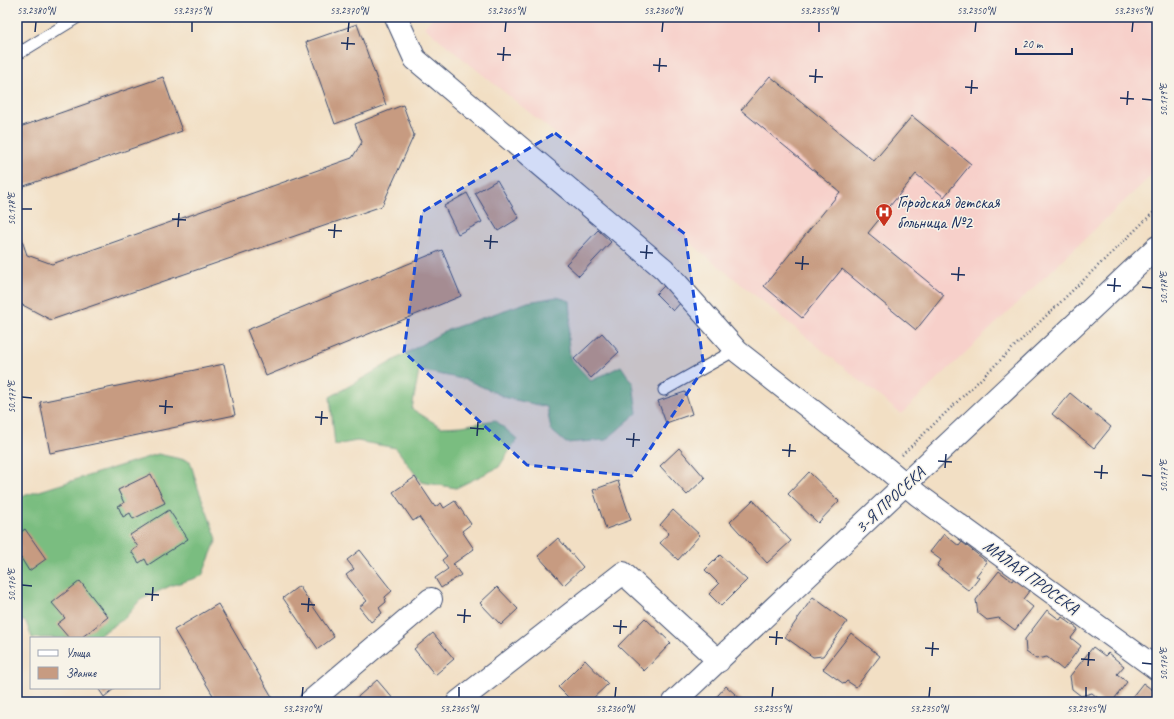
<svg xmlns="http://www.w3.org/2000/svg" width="1174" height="719" viewBox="0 0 1174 719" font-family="Caveat,sans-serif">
	<rect width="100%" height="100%" fill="#f7f3e8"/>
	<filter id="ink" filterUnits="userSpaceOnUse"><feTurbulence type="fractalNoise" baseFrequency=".025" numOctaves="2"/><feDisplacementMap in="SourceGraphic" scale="8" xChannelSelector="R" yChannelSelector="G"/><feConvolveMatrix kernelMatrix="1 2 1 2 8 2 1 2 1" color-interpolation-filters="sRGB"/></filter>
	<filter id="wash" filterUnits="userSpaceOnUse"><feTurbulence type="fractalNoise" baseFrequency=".012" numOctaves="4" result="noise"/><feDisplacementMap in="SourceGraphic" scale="16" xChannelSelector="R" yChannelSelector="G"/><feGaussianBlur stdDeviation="0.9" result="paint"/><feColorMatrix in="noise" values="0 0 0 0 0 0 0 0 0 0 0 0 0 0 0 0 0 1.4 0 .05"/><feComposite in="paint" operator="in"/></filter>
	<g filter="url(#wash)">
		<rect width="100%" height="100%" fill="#f2dfc4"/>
		<path fill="#f7d0ca" d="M433,17h724v153l-256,244 -477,-387z"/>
		<path fill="#7abd80" stroke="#4a766f" d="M557,297l13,4 1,13 -3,23 2,21 21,23 30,-15 12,18 4,29 -31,27 -40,3 -15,-13 -4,-23 -40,-9 -40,-18 -48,-10 -7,39 29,18 21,-1 33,-6 22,19 -18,28 -43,21 -35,-6 -25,-34 -39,-7 -22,4 -5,-48 115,-66 83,-29z
			M158,454l32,7 8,27 19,51 -15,37 -32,10 -30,14 -15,18 -30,20h-63l-6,-16 -9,-3v-121z"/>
		<g id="blocks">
			<path fill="#c79b81" d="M357,24l29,81 -51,19 -29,-82z
				M770,76l104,85 38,-45 59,48 -27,33 -28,-23 -48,59 76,62 -28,35 -74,-61 -40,49 -38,-32 76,-94 -99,-82z
				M163,77l19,54 -158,55 -7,10v-68z
				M403,105l11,30 -32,71 -331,114 -34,-18v-76l10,29 25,9 300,-106 10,-16 -7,-18z
				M497,180l22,38 -21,13 -23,-38z
				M467,193l15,29 -24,12 -14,-28z
				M598,230l13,12 -32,34 -13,-12z
				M442,250l19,46 -195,80 -19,-46z
				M666,284l17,16 -10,11 -17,-17z
				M602,333l17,19 -28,26 -17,-19z
				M224,364l11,51 -185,38 -10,-51z
				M685,392l7,22 -26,9 -8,-22z
				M1070,393l41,34 -17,21 -42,-34z
				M679,448l26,30 -18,17 -27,-29z
				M809,472l30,29 -21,22 -30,-29z
				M151,474l14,29 -32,16 -3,-6 -7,4 -5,-11 6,-3 -6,-13z
				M415,477l20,30 6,-4 3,5 11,-7 16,23 -9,7 12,18 -21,15 8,11 -20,13 -6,-10 13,-9 -6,-9 5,-4 -28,-39 -6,4 -20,-29z
				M618,481l13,39 -25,9 -13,-39z
				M753,500l38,41 -24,22 -37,-41z
				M169,510l19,29 -40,26 -3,-6 -6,4 -8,-12 7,-4 -8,-12z
				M673,510l27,25 -22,25 -18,-17 9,-10 -9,-8z
				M25,529l21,30 -17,12 -8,-13 -4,3v-26z
				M944,534l15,12 3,-4 25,20 -11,14 3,2 -10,13 -32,-25 4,-6 -11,-8z
				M558,538l25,29 -19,18 -26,-29z
				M360,550l32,41 -7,6 1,5 -7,6 3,5 -11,9 -12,-15 8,-6 -21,-26 8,-6 -7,-9z
				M720,555l27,25 -26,26 -12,-12 10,-10 -14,-14z
				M999,571l13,10 2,-3 16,12 -7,9 10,8 -18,23 -16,-12 -12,2 -9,-7 -2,-13z
				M80,581l28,36 -27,21h-12l-12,-14 8,-6 -13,-15z
				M299,586l35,51 -16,12 -35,-51z
				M497,587l21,22 -17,16 -21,-22z
				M813,597l34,25 -24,34 -10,1 -28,-20z
				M218,604l57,98h-58l-43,-72z
				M1047,610l13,10 2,-3 16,12 -7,9 10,8 -18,24 -16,-13 -11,2 -10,-7 -1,-13z
				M645,618l26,25 -27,28 -26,-25z
				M433,633l21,26 -19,16 -21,-26z
				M851,633l29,23 -24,31 -9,-6 -3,3 -21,-15z
				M1093,647l12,9 3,-3 16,13 -7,8 10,8 -15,20h-9l-11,-9 -11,3 -9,-7 -2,-13z
				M585,660l23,24 -19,18h-16l-15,-15z
				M377,680l18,21 -43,1z
				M1143,683l12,9 2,-1v11h-29z
				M726,686l18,16h-32z
				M98,688h17l-11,9z"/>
		</g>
	</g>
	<g filter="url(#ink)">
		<use href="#blocks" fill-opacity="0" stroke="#3b496d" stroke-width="1"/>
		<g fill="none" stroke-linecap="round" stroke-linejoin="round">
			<defs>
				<path id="lane" d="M17,46l4,6 57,-35
					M664,390l66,-37 8,-1"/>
				<path id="street" d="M396,17l19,42 249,210 74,83 149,117 31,26 239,174
					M310,702l121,-103
					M458,702l165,-129 96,88
					M674,702l483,-455"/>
			</defs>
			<use href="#lane" stroke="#3b496d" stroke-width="13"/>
			<use href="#street" stroke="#3b496d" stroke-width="24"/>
			<path stroke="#3b496d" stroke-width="2.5" stroke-dasharray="1 3" stroke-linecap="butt" d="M902,455l255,-246"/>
			<use href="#lane" stroke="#fff" stroke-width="11"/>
			<use href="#street" stroke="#fff" stroke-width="22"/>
		</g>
	</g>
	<path fill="#1d4ed8" fill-opacity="0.2" stroke="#1d4ed8" stroke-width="3" stroke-dasharray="8 5" stroke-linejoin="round" d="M555,133l130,101 19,134 -72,108 -105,-11 -123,-113 18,-140z"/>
	<path fill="none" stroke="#1b2f5e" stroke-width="1.5" d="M35,32l1,-10M192,32v-10M348,32l1,-10M505,32l1,-10M662,32l1,-10M819,32v-10M975,32l1,-10M1132,32l1,-10M341,43l14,1M347,50l1,-13M497,54l14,1M503,61l1,-14M653,65l14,1M659,72l1,-14M809,76l14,1M815,83l1,-14M965,87l13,1M971,94l1,-14M1120,98l14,1M1142,99l10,1M1127,105l1,-14M22,209h10M172,219l14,1M178,227l1,-14M328,230l14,1M334,238l1,-14M484,241l14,1M490,249l1,-14M640,252l13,1M646,259l1,-14M795,263l14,1M802,270l1,-14M951,274l14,1M958,281l1,-14M1107,285l14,1M1142,287l10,1M1114,292l1,-14M22,397l10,1M159,406l14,1M165,414l1,-14M315,417l13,1M321,425l1,-14M470,428l14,1M477,436l1,-14M626,439l14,1M633,447l1,-14M782,450l14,1M789,457l1,-13M938,461l14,1M945,468l1,-14M1094,472l14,1M1142,475l10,1M1101,479l1,-14M22,585l10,1M145,594l14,1M152,601l1,-14M301,604l14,1M308,612l1,-14M457,615l14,1M464,623l1,-14M613,626l14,1M620,634l1,-14M769,637l14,1M776,645l1,-14M925,648l14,1M932,656l1,-14M1081,659l14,1M1142,663l10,1M1088,666l1,-14M302,697l1,-10M459,697v-10M615,697l1,-10M772,697l1,-10M929,697l1,-10M1086,697v-10"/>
	<defs>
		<symbol id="hospital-pin" viewBox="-11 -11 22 30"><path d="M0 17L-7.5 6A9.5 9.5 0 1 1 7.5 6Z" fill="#c8321e" stroke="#f7f3e8"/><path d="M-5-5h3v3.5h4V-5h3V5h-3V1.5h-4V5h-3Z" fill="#fff"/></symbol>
	</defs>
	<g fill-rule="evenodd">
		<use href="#hospital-pin" x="874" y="202" width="20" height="27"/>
	</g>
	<g text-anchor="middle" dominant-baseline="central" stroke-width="3" stroke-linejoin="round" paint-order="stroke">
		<g font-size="17" fill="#1b2f5e" stroke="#f7f3e8" text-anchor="start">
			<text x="897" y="202">Городская детская<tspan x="897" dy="20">больница №2</tspan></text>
		</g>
		<g font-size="17" fill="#1b2f5e" stroke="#f7f3e8">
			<text transform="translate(890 500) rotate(-43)">3-Я ПРОСЕКА</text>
			<text transform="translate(1031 577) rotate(36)">МАЛАЯ ПРОСЕКА</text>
		</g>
	</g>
	<rect width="1174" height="719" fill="none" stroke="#f7f3e8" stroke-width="44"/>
	<rect x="30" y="637" width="130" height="52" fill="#f7f3e8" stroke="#9fa5b1"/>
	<rect x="38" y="650" width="20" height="6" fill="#ffffff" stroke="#9fa5b1"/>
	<text x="66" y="657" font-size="12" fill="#1b2f5e">Улица</text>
	<rect x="38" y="667" width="20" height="12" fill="#c79b81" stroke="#9fa5b1"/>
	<text x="66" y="677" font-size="12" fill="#1b2f5e">Здание</text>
	<path d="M1016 48v6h56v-6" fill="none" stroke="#1b2f5e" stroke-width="2"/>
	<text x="1022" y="48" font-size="12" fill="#1b2f5e" stroke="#f7f3e8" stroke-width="3" paint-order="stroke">20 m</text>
	<rect x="22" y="22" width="1130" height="675" fill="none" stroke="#1b2f5e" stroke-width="1.5"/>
	<g font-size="10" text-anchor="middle" fill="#1b2f5e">
		<text x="36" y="14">53.2380°N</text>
		<text x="192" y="14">53.2375°N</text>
		<text x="349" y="14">53.2370°N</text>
		<text x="506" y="14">53.2365°N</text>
		<text x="663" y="14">53.2360°N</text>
		<text x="819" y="14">53.2355°N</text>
		<text x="976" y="14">53.2350°N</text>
		<text x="1133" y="14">53.2345°N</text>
		<text transform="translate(1163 100) rotate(-90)" y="4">50.179°E</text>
		<text transform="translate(11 209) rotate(-90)" y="4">50.178°E</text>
		<text transform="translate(1163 288) rotate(-90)" y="4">50.178°E</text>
		<text transform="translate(11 397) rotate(-90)" y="4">50.177°E</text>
		<text transform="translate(1163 476) rotate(-90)" y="4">50.177°E</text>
		<text transform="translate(11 585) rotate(-90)" y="4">50.176°E</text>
		<text transform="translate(1163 664) rotate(-90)" y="4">50.176°E</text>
		<text x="302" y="712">53.2370°N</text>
		<text x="459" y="712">53.2365°N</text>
		<text x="615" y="712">53.2360°N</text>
		<text x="772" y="712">53.2355°N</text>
		<text x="929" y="712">53.2350°N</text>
		<text x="1086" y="712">53.2345°N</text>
	</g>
</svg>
